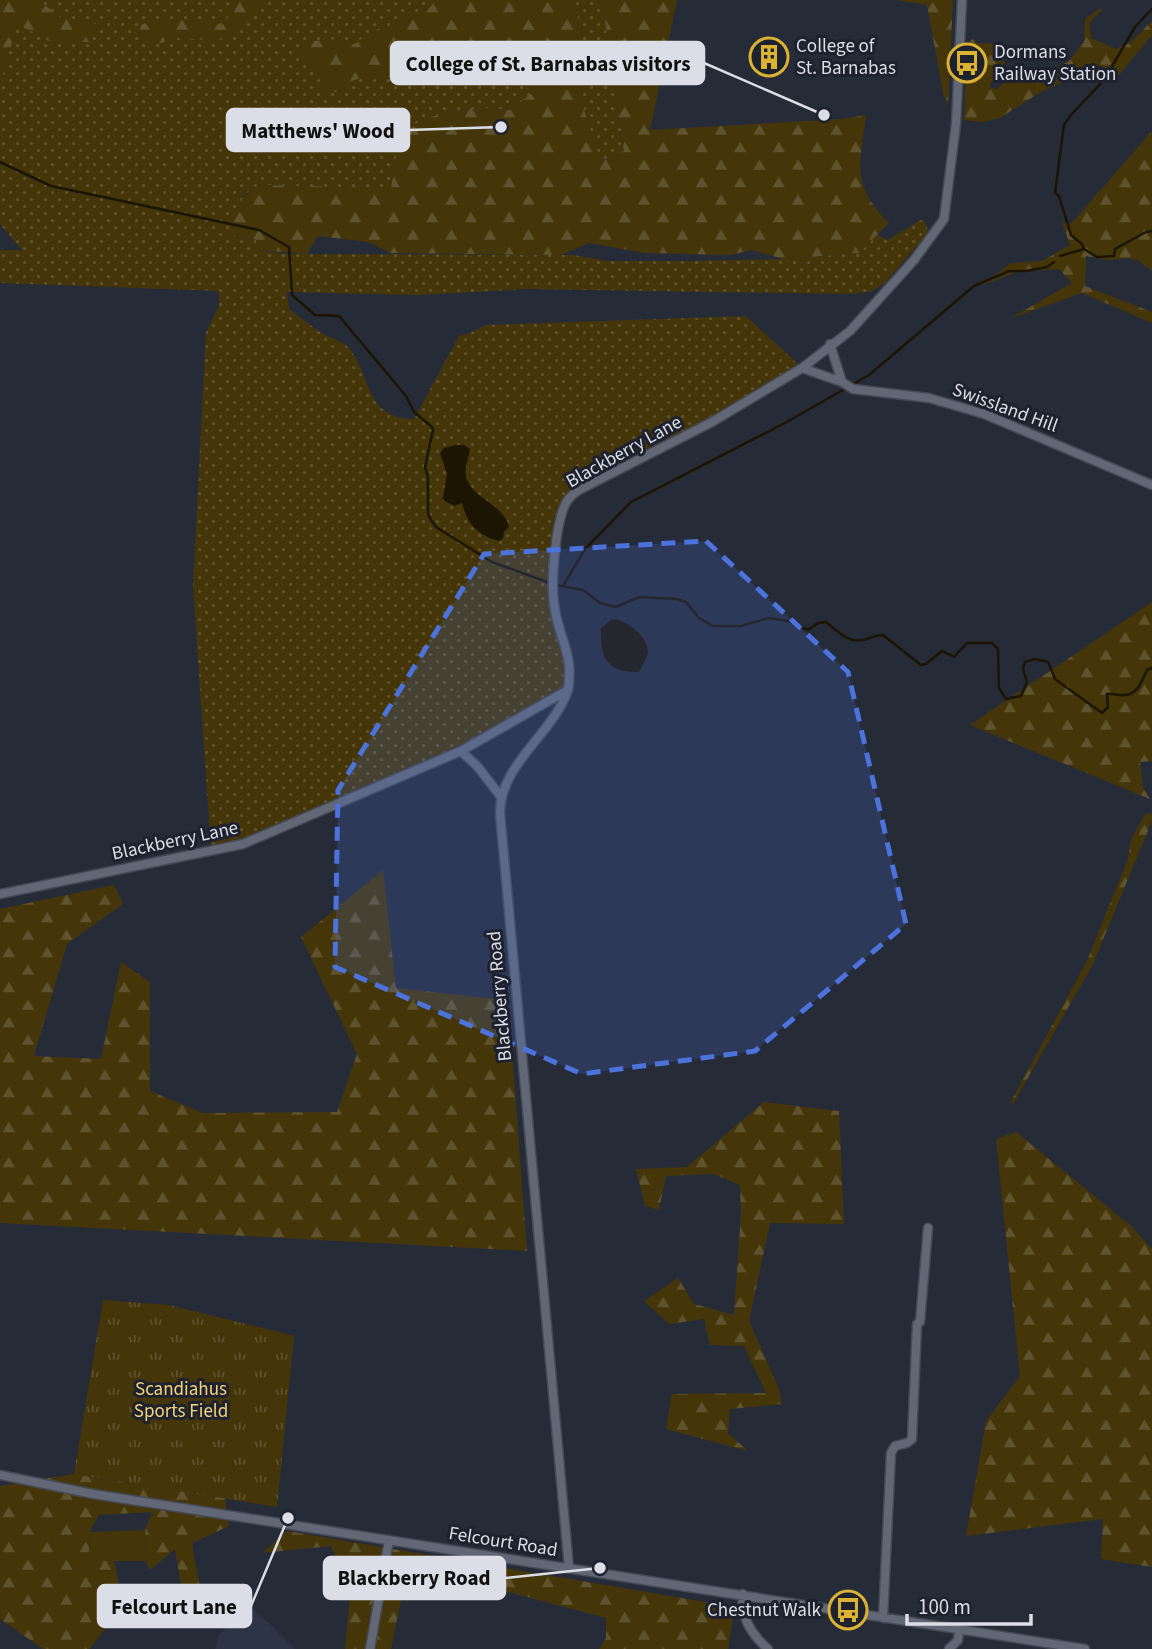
<svg xmlns="http://www.w3.org/2000/svg" width="1152" height="1649" viewBox="0 0 1152 1649" font-family="'Source Sans 3',sans-serif">
	<defs>
		<pattern id="grass-dots" width="8" height="8" patternUnits="userSpaceOnUse" patternTransform="scale(1.75)"><rect width="8" height="8" fill="#453609"/><path d="M2 2h.1M6 6h.1" fill="none" stroke="#5f532d" stroke-width="1.8" stroke-linecap="round"/></pattern>
		<pattern id="forest-firs" width="22" height="20" patternUnits="userSpaceOnUse" patternTransform="scale(1.75)"><rect width="22" height="20" fill="#453609"/><path d="M5 1l3.5 6h-7zM16 11l3.5 6h-7z" fill="#5f532d"/></pattern>
		<pattern id="park-tufts" width="24" height="20" patternUnits="userSpaceOnUse" patternTransform="scale(1.75)"><rect width="24" height="20" fill="#453609"/><path d="M3 7l-1-3M5 7V3M7 7l1-3M15 17l-1-3M17 17v-4M19 17l1-3" fill="none" stroke="#5f532d"/></pattern>
	</defs>
	<rect width="100%" height="100%" fill="#262b38"/>
	<path fill="#2c3446" d="M247,1604l26,23 22,22h-80l3,-12z"/>
	<path fill="url(#grass-dots)" d="M0,0h602l22,151 -24,10 -16,-51 -26,-102 -44,47c17,-9 25,-17 44,-9l-1,14h-20l-5,34 -22,16 -23,-2 -28,2 -37,9 -23,20 -8,50 -132,-4 -15,10 -15,39 27,6 2,10 29,4 286,1 35,6h81l95,-2 75,-6 18,-18 10,5 36,-21 6,13 -45,52 -12,7 -20,3 -325,-5 -109,6 -131,-3 2,17c11,8 21,16 31,23 9,6 23,9 29,16 23,30 16,70 65,71l45,-83 11,-3 16,-8 260,-9 56,52 -90,54 -133,68 -15,18 -11,80 12,57 3,45 -107,61 -218,93 -32,6 -18,-264 13,-254 13,-26v-15l-219,-8v-33h22l-22,-26z"/>
	<path fill="url(#forest-firs)" d="M0,0h38l22,17 39,8 -10,17 -40,-1 -32,-17 -17,62z
		M238,0h28l-14,16 -35,25 -40,-3 -26,8 -14,-10 5,-12c28,-7 52,-5 81,1z
		M436,0h137l6,21 5,89 17,51 23,-10 -22,-151h75l-27,130 193,-11 23,-4c-6,50 -16,69 23,108l-30,30 -75,6 -33,-9 -21,5 -85,-2 -56,-10 -28,12 -170,-2 -23,-11 -50,-6 -11,18 -50,-4 -1,-10 -27,-6c6,-25 7,-35 31,-49l131,3 8,-49 23,-20 37,-9 28,-2 23,2 22,-17 -10,-28 15,-5h20l1,-14c-19,-9 -27,0 -44,9l-4,-10c-15,6 -29,17 -44,9l-17,7 -12,-1 -23,21 -17,-5h-28l-18,5 -15,11 -16,2 4,-17 -25,-24 -2,-2 5,-9 37,-3 6,6 6,2 22,-17 18,-4 16,-13 20,-2z
		M896,0h57l-5,106 -5,-13 -16,-88z
		M1100,8l2,2 -12,12 1,16 25,11 14,-6 22,-22v14l-33,40 -20,-10 -58,27 -41,26 -17,4 -19,-2 3,-76 7,-6 3,5c10,1 25,-2 31,9l-7,18 -11,14 1,4 6,1 16,-14 11,3 14,-3 30,-13 16,-20 1,-23z
		M1152,131v140l-13,-10 -10,-3 -20,2 -23,-4 -1,30 67,26v11l-70,-30 -73,26 63,-36 -13,-14 -43,3 -36,14 31,-23 31,-2 28,-16 -8,-23 8,3z
		M1152,602v159l-12,1 3,26 7,11 -180,-74z
		M1146,813l6,1v7l-60,145 -79,138 -3,-1 76,-140 42,-104 3,-20z
		M383,870l13,118 109,12 6,40 16,211 -527,-28v-314l114,-24 9,19 -56,40 -33,112 67,3 20,-97 29,20v109l53,22 134,-1 20,-58 -56,-117z
		M764,1102l75,9 5,113 -74,-1 -21,98 30,68 3,15 -52,5 -2,24 20,18 -82,-22 6,-35 94,-1 -22,-47 -34,-1 -6,-26 -35,5 -25,-23 34,-23 16,26 40,11 7,-103 -1,-27 -26,-11 -48,2 -7,34 -14,-4 -9,-37 51,-2z
		M1016,1132l115,94 21,23v318l-51,-8 2,-40 -137,17 20,-115 34,-45 -24,-237z
		M74,1474l151,24 4,28 -37,17 13,74 -21,-14 -9,-54 -25,21 -4,-9 -1,-31 7,-18 -53,3 -9,16 -1,30h25l9,43 -33,45h-47l-43,-30v-133z
		M287,1531l448,76 -7,42h-129l7,-11v-20l-198,-53 -17,84h-46l6,-63 -20,-40 -69,7z"/>
	<path fill="url(#park-tufts)" d="M103,1300l66,5 125,31 -17,171 -203,-33z"/>
	<path fill="#453609" d="M145,1530l1,31h-57l1,-29z"/>
	<path fill="#1c1503" d="M456,445h8l6,4c-1,9 -6,19 -4,28 6,22 38,27 43,50l-5,5 -1,6 -4,3c-23,-7 -31,-16 -37,-38l-7,3 -11,-5 -1,-3 4,-24 -7,-21 4,-5z
		M616,619c16,5 32,18 32,35l-9,18c-33,1 -39,-15 -38,-44l10,-8z"/>
	<g fill="none" stroke-linecap="round" stroke-linejoin="round">
		<path stroke="#1c1503" stroke-width="2.5" d="M1152,9l-17,18 -31,53 -33,35 -7,10 -9,68 4,3 12,39 11,9 2,5 13,8 17,-1 1,-7 31,-17 6,-1
			M0,162l51,24 208,44 30,17 3,48 23,20 24,1 67,80 8,16 18,15 1,3 -8,37 3,10v36l3,7 5,7 56,35 58,21
			M1060,256l24,-7
			M556,585l27,5 17,13 16,4 23,-10 38,2 9,3 13,16 14,8h28l27,-8 21,3 19,9 10,-7 8,-1c13,10 23,23 41,17 6,-2 9,-4 16,-4l38,30 5,-1 16,-13 12,6 13,-14h25l6,6 1,39 7,11 15,-3 6,-14 -4,-13 2,-7 10,-3 13,3 7,17 47,34 6,-6 -1,-13c7,-1 11,2 17,1 14,0 18,-15 23,-25l5,-2
			M563,586l22,-37 46,-47 154,-79 84,-48 105,-89 35,-15h17l21,-4 7,-5"/>
		<defs>
			<path id="minor" d="M830,344l12,38
				M802,368l40,14 11,7 76,9 55,16 168,71
				M568,690c-15,44 -68,74 -68,123l69,755
				M461,751l17,16 23,30
				M0,894l243,-50 218,-93 107,-61c6,-35 -8,-49 -13,-80 -5,-24 0,-89 12,-109 3,-4 7,-8 12,-11l133,-68 90,-54 48,-37 64,-71 30,-41 12,-95 6,-124
				M0,1475l93,19 992,155
				M743,1594c-3,22 9,41 25,55
				M883,1618l8,-165 4,-7 12,-3 5,-4 5,-115 3,-2 8,-94
				M370,1649l19,-109
				M949,1649l9,-9 1,-11"/>
		</defs>
		<use href="#minor" stroke="#444953" stroke-width="11"/>
		<use href="#minor" stroke="#616775" stroke-width="8"/>
	</g>
	<path fill="#4c72dc" fill-opacity="0.2" stroke="#4c72dc" stroke-width="5" stroke-dasharray="14 9" stroke-linejoin="round" d="M706,541l142,131 58,252 -151,127 -173,23 -247,-107 3,-177 146,-236z"/>
	<defs>
		<symbol id="building-ring" viewBox="-11 -11 22 22"><circle r="9.5" fill="#1d222e" stroke="#dcb233" stroke-width="1.5"/><path d="M-4-6H4V6H1V3H-1V6H-4ZM-2.5-4.3h1.7v1.8h-1.7ZM.8-4.3h1.7v1.8H.8ZM-2.5-1h1.7V.8h-1.7ZM.8-1h1.7V.8H.8Z" fill="#dcb233"/></symbol>
		<symbol id="bus-ring" viewBox="-11 -11 22 22"><circle r="9.5" fill="#1d222e" stroke="#dcb233" stroke-width="1.5"/><path d="M-5-6H5V4H4V6H2V4H-2V6H-4V4H-5ZM-3.5-4V0h7V-4ZM-3.5 1.2v1.5H-2V1.2ZM2 1.2v1.5H3.5V1.2Z" fill="#dcb233"/></symbol>
	</defs>
	<g fill-rule="evenodd">
		<use href="#building-ring" x="747" y="35" width="44" height="44"/>
		<use href="#bus-ring" x="945" y="41" width="44" height="44"/>
		<use href="#bus-ring" x="826" y="1588" width="44" height="44"/>
	</g>
	<g text-anchor="middle" dominant-baseline="central" stroke-width="6" stroke-linejoin="round" paint-order="stroke">
		<g font-size="19" fill="#dbdee7" stroke="#1d222e" text-anchor="start">
			<text x="796" y="46">College of<tspan x="796" dy="22">St. Barnabas</tspan></text>
			<text x="994" y="52">Dormans<tspan x="994" dy="22">Railway Station</tspan></text>
			<text x="821" y="1610" text-anchor="end">Chestnut Walk</text>
		</g>
		<g font-size="19" fill="#dbdee7" stroke="#1d222e">
			<text transform="translate(1005 408) rotate(20)">Swissland Hill</text>
			<text transform="translate(624 452) rotate(-29)">Blackberry Lane</text>
			<text transform="translate(175 841) rotate(-12)">Blackberry Lane</text>
			<text transform="translate(500 996) rotate(-95)">Blackberry Road</text>
			<text transform="translate(503 1542) rotate(9)">Felcourt Road</text>
		</g>
		<g font-size="19" fill="#f3d279" stroke="#1d222e">
			<text x="181" y="1389">Scandiahus<tspan x="181" dy="22">Sports Field</tspan></text>
		</g>
	</g>
	<path fill="none" stroke="#dbdee7" stroke-width="2.5" d="M824 115L704 63M501 127L409 130M600 1568L505 1578M288 1518L251 1606"/>
	<g fill="#dbdee7" stroke="#1d222e" stroke-width="2.5">
		<circle cx="824" cy="115" r="7"/>
		<circle cx="501" cy="127" r="7"/>
		<circle cx="600" cy="1568" r="7"/>
		<circle cx="288" cy="1518" r="7"/>
	</g>
	<g fill="#dbdee7" stroke="#dbdee7" stroke-width="2.5">
		<rect x="391" y="42" width="313" height="42" rx="7"/>
		<rect x="227" y="109" width="182" height="42" rx="7"/>
		<rect x="324" y="1557" width="181" height="42" rx="7"/>
		<rect x="98" y="1585" width="153" height="42" rx="7"/>
	</g>
	<g font-size="21" text-anchor="middle" font-weight="bold" fill="#111">
		<text x="548" y="71">College of St. Barnabas visitors</text>
		<text x="318" y="138">Matthews' Wood</text>
		<text x="414" y="1585">Blackberry Road</text>
		<text x="174" y="1614">Felcourt Lane</text>
	</g>
	<path d="M907 1614v10h124v-10" fill="none" stroke="#dbdee7" stroke-width="3.5"/>
	<text x="918" y="1614" font-size="21" fill="#dbdee7" stroke="#1d222e" stroke-width="5" paint-order="stroke">100 m</text>
</svg>
